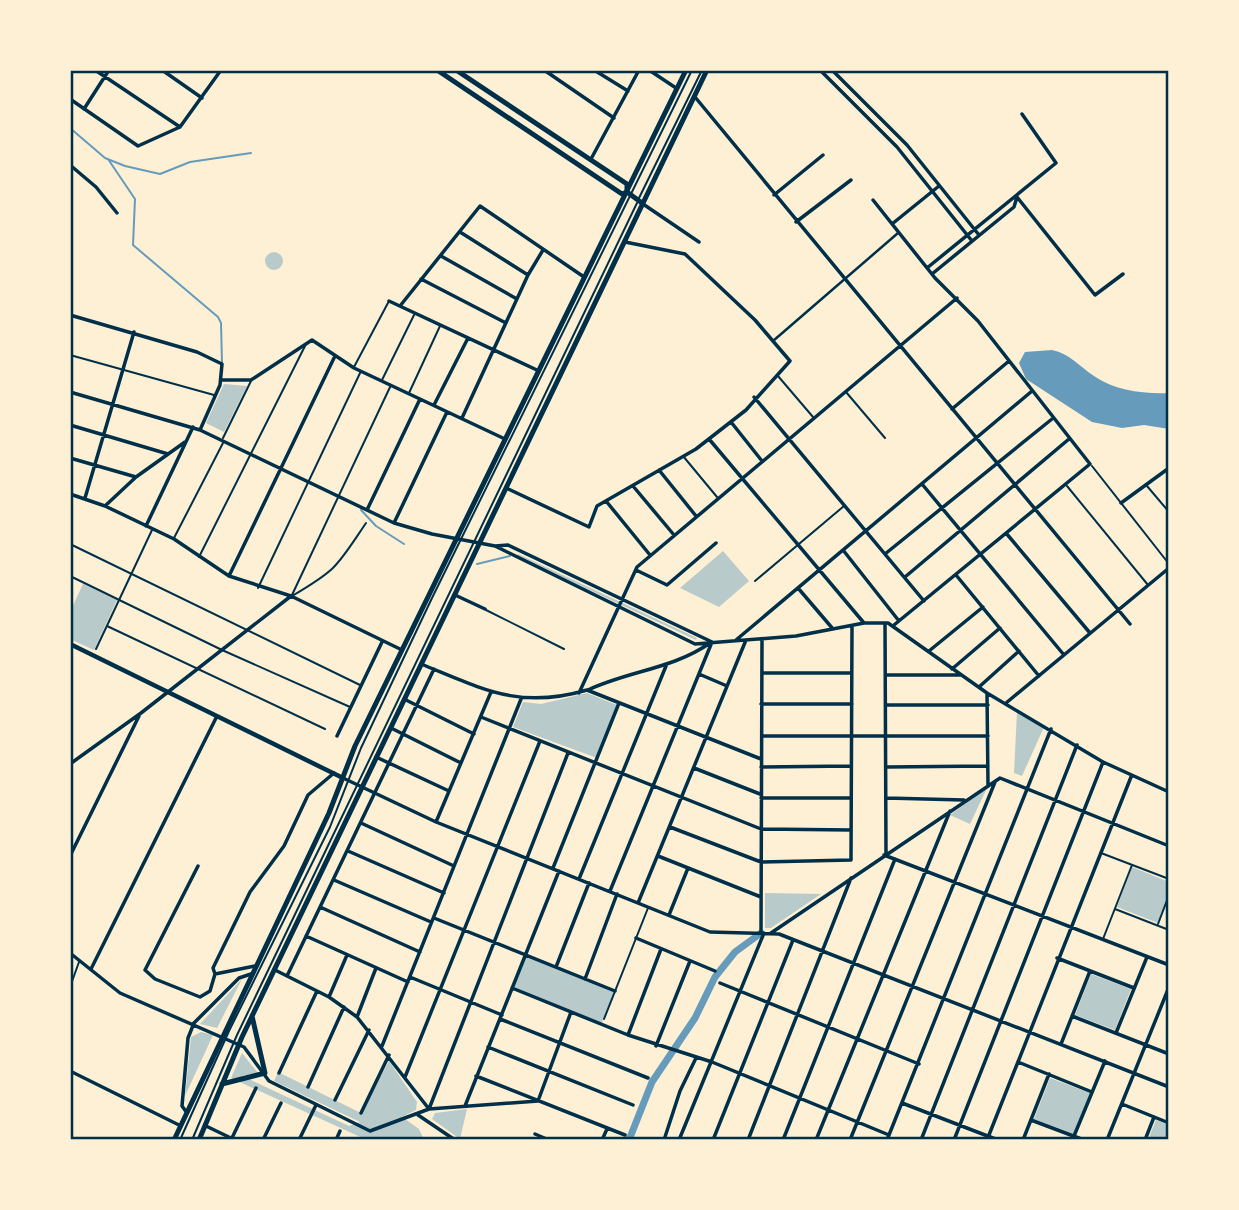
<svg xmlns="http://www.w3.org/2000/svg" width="1239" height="1210" viewBox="0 0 1239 1210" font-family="'PT Sans',sans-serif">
	<rect width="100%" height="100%" fill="#fdf0d5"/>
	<path fill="#b9caca" d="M265 261a9 9 0 1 1 18 0a9 9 0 1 1-18 0Z
		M224,384l23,2 -23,46 -18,-9z
		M723,551l26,30 -30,26 -39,-19z
		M518,554l179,84 -1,2 -179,-84z
		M83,584l34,16 -23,50 -24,-11v-27z
		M587,693l30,12 -20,53 -84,-31 10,-25 18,2z
		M1017,712l27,15 -22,49 -8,-3z
		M987,788l-17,36 -20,-9z
		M1132,867l37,15v12l-11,29 -41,-16z
		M765,893l56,1 -50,34h-6z
		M525,955l90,36 -14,34 -89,-37z
		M1091,974l40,15 -16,41 -40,-15z
		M242,979l-25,49 -17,-4z
		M201,1032l12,3 -28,61 6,-59z
		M242,1053l16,20 -16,3 107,50 11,-4 -86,-41 4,-9 83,41 28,-52 28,41 -1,8 -14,7 17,12 5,11h-57l-136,-62z
		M1050,1078l40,15 -16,41 -40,-15z
		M467,1109l-7,30 -28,-20 3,-6z
		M1156,1120l13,5v15h-21z"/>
	<path fill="#669bbc" d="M1052,350c18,4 27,16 42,26 21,15 50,18 75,17v36l-25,-4 -22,3 -30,-6 -66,-43 -7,-16 6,-11z"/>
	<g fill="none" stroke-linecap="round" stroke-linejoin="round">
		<path stroke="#669bbc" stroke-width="2" d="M70,128l35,30 20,8 35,8 30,-12 61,-9
			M108,159l27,40 -2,46 85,72 3,6 1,40
			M361,510l15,16 28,18
			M477,564l33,-8"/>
		<path stroke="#669bbc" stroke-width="7" d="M629,1140l23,-58 43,-64 20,-41 20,-25 26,-19"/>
		<path stroke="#003049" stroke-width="2" d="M639,198l63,-128
			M70,355l144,40
			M354,367l35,-66
			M778,376l35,41
			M382,380l33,-67
			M846,392l39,46
			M409,393l31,-67
			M223,438l28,-57
			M683,456l34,41
			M1092,466l77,98
			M1067,486l81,99
			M1147,486l22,26
			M174,538l49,-95
			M70,544l290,141
			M199,557l106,-211
			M70,576l152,74 128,57
			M755,581l89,-75
			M258,588l103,-217
			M292,595l99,-210
			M292,596c46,-27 45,-30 74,-73
			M486,610l78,39
			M107,626l218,103
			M96,649l56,-119
			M1101,853l68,26
			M1115,909l54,21
			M1158,924l11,-29
			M1103,939l29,-74
			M70,987l9,-25
			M604,1019l44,-111
			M180,1140l49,-109 101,-204 31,-79 71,-150 260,-528
			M192,1140l45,-105 400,-832"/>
		<path stroke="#003049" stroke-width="2.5" d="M773,341l125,-108"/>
		<path stroke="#003049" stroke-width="3.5" d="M95,70l85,57
			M162,70l40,28
			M544,70l70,48
			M594,70l34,21
			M649,70l27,18
			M820,70l77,77 75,94
			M832,70l75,75 72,90
			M695,97l435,527
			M70,99l68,47 42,-19 41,-57
			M84,109l25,-39
			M591,159l48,-89
			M70,165l26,22 21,26
			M774,195l49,-40
			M1017,197l78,98 28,-21
			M873,200l62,78 43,43 112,143 -196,161
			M643,204l56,38
			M796,222l55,-42
			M892,224l47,-38
			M460,232l68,43
			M441,256l76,43
			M927,268l129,-105 -34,-49
			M932,274l82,-67 3,-10
			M421,279l85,44
			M389,301l150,70
			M400,306l80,-100 104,71
			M70,315l127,37 25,12 -2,21 -20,45
			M221,380h30l61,-40 42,28 151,71
			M70,392l130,38 194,93 38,11 63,12 13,-1 202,96
			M754,397l170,204
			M434,405l34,-67
			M952,409l57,-48
			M462,418l66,-143 15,-25
			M731,422l31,39
			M70,425l98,29
			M709,439l155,184
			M70,458l66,19
			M659,470l37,46
			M922,484l142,171
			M633,486l41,49
			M506,488l83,39 8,-21 99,-57 50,-39 44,-49 -35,-41 -70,-66 -60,-12
			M70,494l35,12 69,33 55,37 62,20 111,54
			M85,498l49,-166
			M606,501l44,54
			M1121,503l48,-35
			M105,506l31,-29 49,-35
			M367,510l53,-111
			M394,523l53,-111
			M146,526l47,-99
			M1006,533l84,100
			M495,546l200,98 101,-8 68,-13h24l99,70 116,69 66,30
			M843,550l56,71
			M885,554l167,-135
			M636,570l31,15 49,-42
			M956,575l83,101
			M229,576l105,-218
			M905,577l164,-138
			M798,588l35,41
			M455,595l30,14
			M885,623l1,231
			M736,640l296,-249
			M929,651l54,-44
			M421,664c62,25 98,46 166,26l174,69
			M952,669l48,-41
			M762,673h89
			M699,674l28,12
			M886,675h74
			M979,687l40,-36
			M588,690c40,-19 85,-21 122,-47
			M579,693l58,-126 320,-269
			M987,693l1,92
			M404,699l70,35
			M1006,703l163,-135
			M761,704h91
			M887,705h101
			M481,717l280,112 90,1
			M391,728l70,35
			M337,736l45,-94
			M762,736h226
			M376,757l73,34
			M70,764l71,-51 150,-117
			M761,767l90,-1
			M887,767l101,-1
			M694,768l66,26
			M343,778l93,44 274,110 69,2 390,153
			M761,798h90
			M886,798l78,2
			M436,822l55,-130
			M361,823l93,43
			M670,827l91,35 90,-2 1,-233
			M348,851l96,42
			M884,855l285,110
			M70,856l69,-140
			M658,856l103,41
			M198,866l-53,104 10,9 45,18 10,-6 5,-17 40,-8
			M553,868l66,-165
			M579,879l87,-213
			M334,880l97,42
			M610,891l102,-249
			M638,903l108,-263
			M320,907l100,45
			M669,915l19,-47
			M434,918l181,73
			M761,933l1,-294
			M771,933l229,-155 169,68
			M306,936l102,46
			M636,938l79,33
			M70,953l50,40 124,54 25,34 101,50 59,-22 109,-8 33,-89
			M1057,958l77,30
			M556,967l33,-84
			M91,969l126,-253
			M275,970l54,27 28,20 72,92
			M215,974l-2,-6 37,-76 34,-46 24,-51 26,-22
			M287,976l147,-307
			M410,977l92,38
			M585,979l32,-85
			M720,983l199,81
			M512,988l116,47 84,27 177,73
			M329,997l18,-42
			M1072,1016l97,38
			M357,1017l19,-49
			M500,1019l148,59
			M1116,1033l31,-76
			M628,1035l33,-86
			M1061,1044l29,-73
			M382,1046l139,-347
			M656,1046l34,-85
			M488,1047l145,58
			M1018,1062l74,30
			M70,1071l111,55
			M279,1073l38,-82
			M476,1076l149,59
			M405,1077l135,-336
			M308,1087l36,-80
			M335,1100l34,-70
			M902,1103l96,37
			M1122,1104l47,19
			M465,1106l94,-235
			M429,1109l139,-356
			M187,1113l-5,-7 6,-68 6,-15 45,-45 12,-4
			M361,1113l28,-58
			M418,1115l37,25
			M1031,1120l53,20
			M206,1126l29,14
			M535,1134l14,6
			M1074,1136l31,-75
			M231,1140l25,-52
			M263,1140l18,-37
			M299,1140l17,-35
			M336,1140l4,-9
			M602,1140l5,-11
			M664,1140l16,-49 16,-33
			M679,1140l85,-207
			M713,1140l80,-200
			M748,1140l103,-262
			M783,1140l112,-281
			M816,1140l134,-329
			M850,1140l145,-358
			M887,1140l164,-411
			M921,1140l156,-395
			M954,1140l149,-378
			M987,1140l144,-363
			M1023,1140l26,-66
			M1107,1140l62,-153
			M1145,1140l9,-23"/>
		<path stroke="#003049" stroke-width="4.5" d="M70,644l273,134"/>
		<path stroke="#003049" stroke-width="5" d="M437,70l185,124 5,-2 15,11
			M456,70l171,114v5"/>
		<path stroke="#003049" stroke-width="5" d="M222,1084l43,-11 -13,-57
			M174,1140l155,-327 26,-67 331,-676
			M199,1140l43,-103 465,-967"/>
	</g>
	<rect width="1239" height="1210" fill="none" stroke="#fdf0d5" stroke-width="144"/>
	<rect x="72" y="72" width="1095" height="1066" fill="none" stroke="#003049" stroke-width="2.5"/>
</svg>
